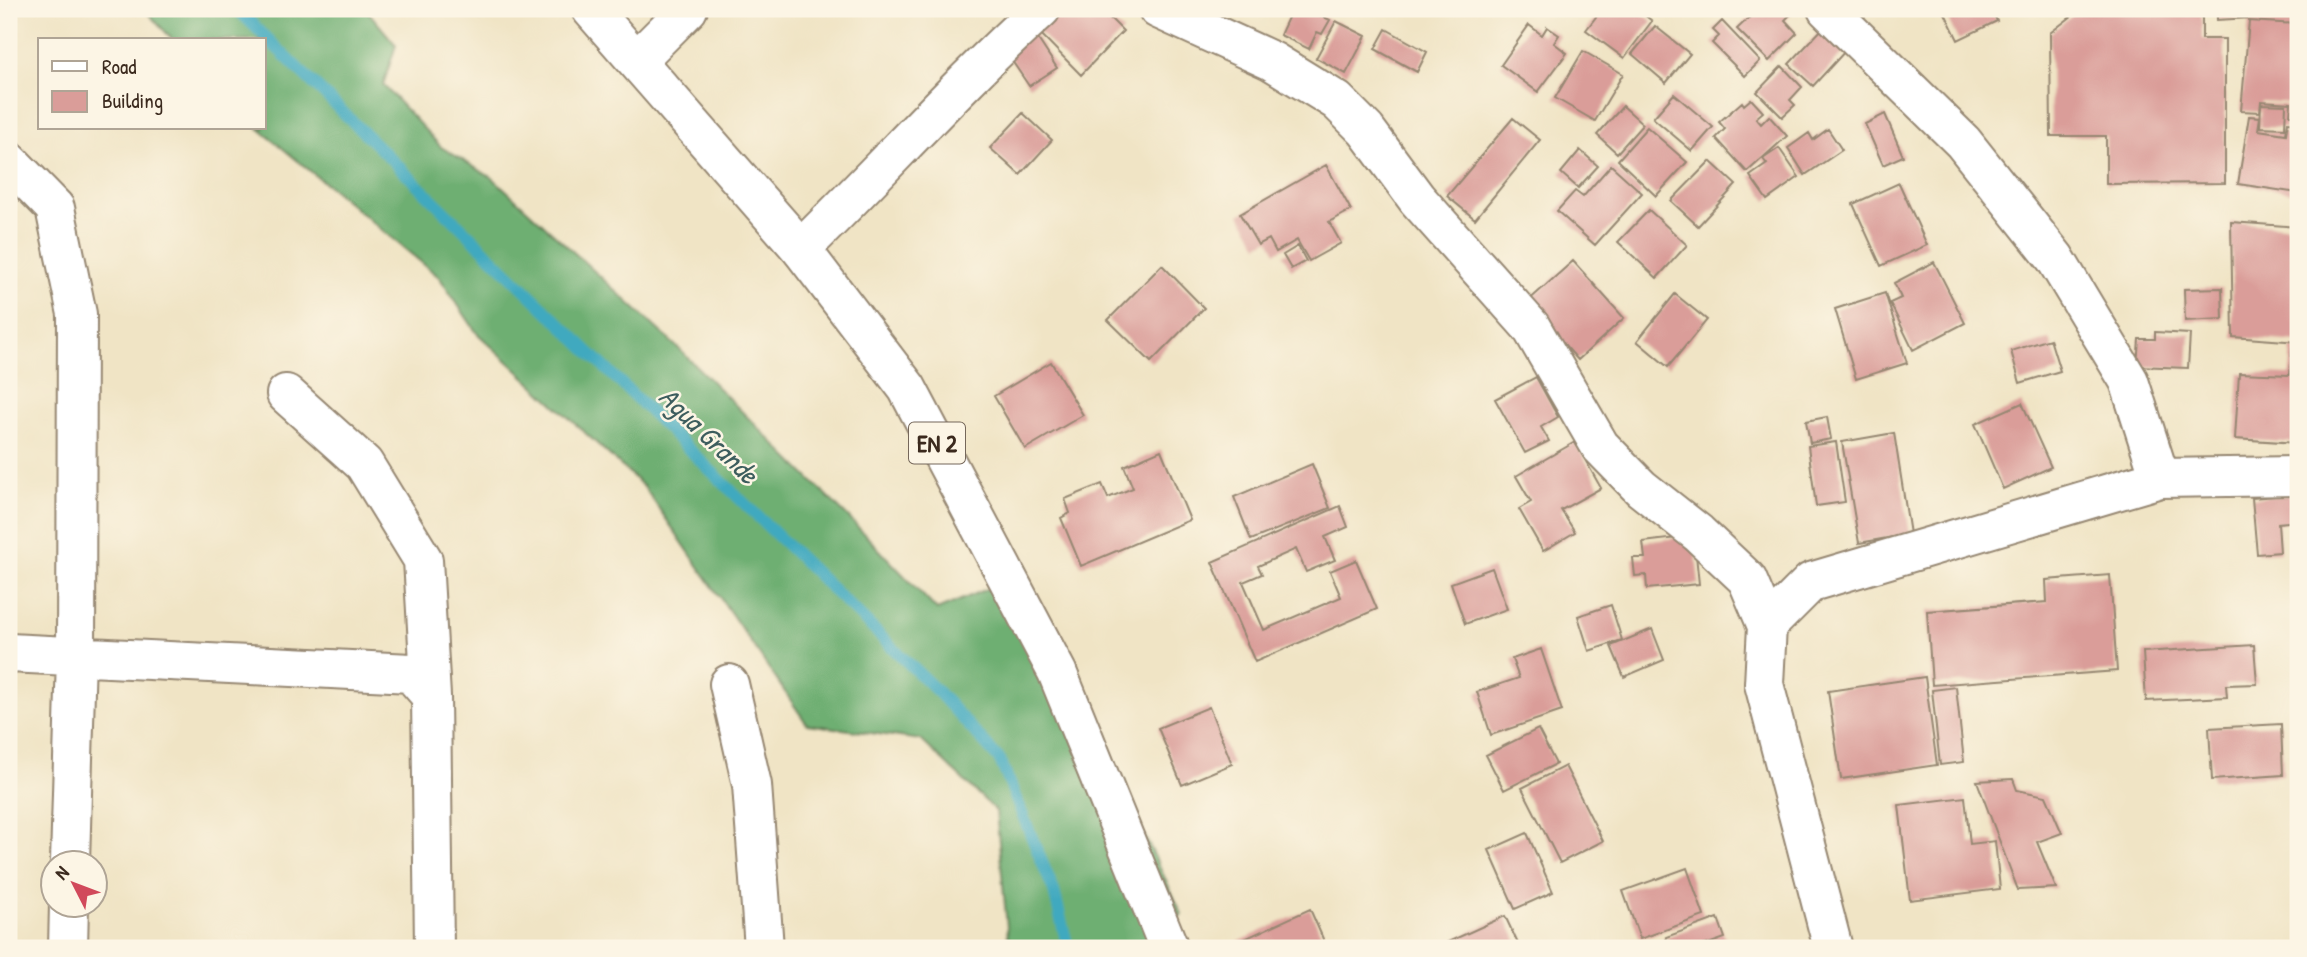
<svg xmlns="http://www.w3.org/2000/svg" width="2307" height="957" viewBox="0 0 2307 957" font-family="'Patrick Hand',sans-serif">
	<rect width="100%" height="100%" fill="#fcf5e5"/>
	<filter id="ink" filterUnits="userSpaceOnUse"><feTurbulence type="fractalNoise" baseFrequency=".0143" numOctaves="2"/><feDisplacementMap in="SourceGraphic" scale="14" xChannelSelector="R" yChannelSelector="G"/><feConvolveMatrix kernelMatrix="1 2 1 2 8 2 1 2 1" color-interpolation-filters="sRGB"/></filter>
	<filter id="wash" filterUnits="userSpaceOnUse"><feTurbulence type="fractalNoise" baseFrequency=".00686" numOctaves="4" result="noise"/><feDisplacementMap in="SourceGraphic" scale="28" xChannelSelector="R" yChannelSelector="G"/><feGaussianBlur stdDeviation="1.57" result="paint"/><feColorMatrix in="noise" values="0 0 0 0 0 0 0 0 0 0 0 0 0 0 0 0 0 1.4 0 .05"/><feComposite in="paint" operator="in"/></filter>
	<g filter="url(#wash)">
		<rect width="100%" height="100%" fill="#f0e4c5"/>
		<path fill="#6eaf72" stroke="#546c48" stroke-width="2" d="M144,9h222l30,36 -13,40 58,62 53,32 185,170 170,169 88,92 83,-35 162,339 -33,34h-140l-13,-137 -75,-71 -114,-16 -163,-237 -167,-154 -38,-56 -181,-149h6v-88h-91z"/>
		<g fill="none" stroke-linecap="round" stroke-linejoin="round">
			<path stroke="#3fa9bf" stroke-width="12" d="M237,9l703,685 60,66 54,131 14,57"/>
		</g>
		<g id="blocks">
			<path fill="#da9d99" d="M1058,9h43l22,22 -42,44 -44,-45z
				M1292,9h15l23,11 -8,14 -5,-2 -8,17 -29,-14z
				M1602,9h35l15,12 -28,37 -38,-28z
				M1758,9h34l2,2 -9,9 12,13 -28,28 -32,-32z
				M1943,9h48l6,12 -39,19z
				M2081,9h121v30h23v144l-119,1v-48h-55l-1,-103z
				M2217,9h51v8l-51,3z
				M1336,21l30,15 -20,38 -30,-16z
				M1722,21l38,40 -15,15 -33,-33 7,-7 -6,-6z
				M2249,21l49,3v91h-8l1,-12 -30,-2 -1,11 -19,-1z
				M1529,25l13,10 5,-8 12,8 -5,8 13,10 -29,39 -37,-27z
				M1655,26l35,28 -24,29 -34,-29z
				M1824,27l23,22 -34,37 -24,-22z
				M1386,29l41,23 -10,20 -42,-23z
				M1034,33l23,35 -28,18 -23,-34z
				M1583,51l40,23 -28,47 -40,-23z
				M1782,66l20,21 -12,13 5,5 -13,12 -25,-25z
				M1674,94l39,33 -21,24 -39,-33z
				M1751,99l12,13 -7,6 5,6 8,-8 18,20 -40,36 -31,-34 9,-9 -6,-7 23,-20 2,3z
				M2261,104l25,1 -1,23 -25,-1z
				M1623,106l20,18 -26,29 -20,-18z
				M1023,113l29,27 -32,35 -30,-27z
				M1885,114l18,42 -20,9 -18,-41z
				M2249,116l11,1 -2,13 28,4 2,-12 10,1v70l-60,-9z
				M1513,118l27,22 -65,79 -28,-23z
				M1647,127l40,35 -31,34 -38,-36z
				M1828,129l14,21 -37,25 -17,-27 21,-15 4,7z
				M1779,148l20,29 -32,23 -17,-24 17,-12 -4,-5z
				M1580,150l18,16 -20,22 -17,-15z
				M1710,161l26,24 -38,41 -27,-25z
				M1326,165l25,45 -22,12 12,21 -32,18 -12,-21 -21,12 -7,-13 -11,6 -18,-31z
				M1611,165l31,28 -47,52 -38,-34 18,-20 8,6z
				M1899,183l28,62 -46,21 -28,-62z
				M1649,210l38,35 -30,33 -39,-36z
				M2231,222l67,5v115l-65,-5z
				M1298,246l8,15 -15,8 -8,-14z
				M1573,261l51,57 -46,42 -51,-58z
				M1934,262l31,61 -52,27 -23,-47 11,-5 -7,-15z
				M1162,265l42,43 -53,54 -43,-42z
				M2222,288l1,31 -38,2 -1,-32z
				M1885,293l22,70 -51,16 -21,-70z
				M1675,294l32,26 -39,47 -31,-26z
				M2155,332l35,2 -2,34 -51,-2 2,-27h16z
				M2050,339l10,32 -40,12 -9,-32z
				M2292,348l6,1v94l-63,-4 4,-66 51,2z
				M1051,362l32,53 -58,34 -31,-53z
				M1536,377l22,40 -17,10 8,14 -24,12 -30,-54z
				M2022,403l29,64 -48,22 -28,-65z
				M1827,417l4,22 -21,4 -4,-22z
				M1894,433l16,101 -51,9 -17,-101z
				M1575,442l26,46 -40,22 14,22 -32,19 -24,-42 12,-7 -15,-26z
				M1836,442l9,60 -29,4 -8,-60z
				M1161,450l29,70 -109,46 -20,-48 9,-5 -5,-14 37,-15 6,14 25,-10 -9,-22z
				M1312,464l18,44 -79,32 -17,-43z
				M2298,494v27l-20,2 2,29 -23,2 -5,-56z
				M1340,506l8,21 -23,10 10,23 -29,12 -10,-23 -38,17 4,8 -19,8 21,48 77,-33 -11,-26 26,-11 21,49 -122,53 -43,-100z
				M2292,531h6v73h-5z
				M1694,536l5,48 -52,5 -1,-14 -11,1 -2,-18h12l-2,-16z
				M1492,568l15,41 -42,15 -14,-41z
				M2110,575l7,96 -185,14 -5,-74 120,-9 -1,-22z
				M1611,605l11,35 -33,11 -11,-35z
				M1652,629l12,31 -40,17 -13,-31z
				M2254,645l3,39 -31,1 1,12 -81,4 -3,-49z
				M1541,649l21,62 -71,24 -14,-43 42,-14 -7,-19z
				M1925,677l12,88 -96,14 -13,-88z
				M1956,687l8,75 -24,3 -8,-75z
				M1209,707l23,57 -50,21 -24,-57z
				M2281,724l2,51 -71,5 -3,-52z
				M1538,729l18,35 -52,26 -18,-35z
				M1565,766l38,75 -43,22 -38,-75z
				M2013,779l4,11 29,6 16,37 -25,9 19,46 -38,2 -41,-109z
				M1965,797l5,47 25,-3 5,48 -90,11 -11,-95z
				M1527,833l26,59 -38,17 -26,-59z
				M1687,868l17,48 -64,23 -17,-48z
				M1310,909l17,39h-86l-3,-6z
				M1505,916l15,32h-85z
				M1718,918l7,20 -28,10h-27l-4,-11z"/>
		</g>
	</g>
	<g filter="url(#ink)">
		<use href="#blocks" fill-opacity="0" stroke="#968772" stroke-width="2"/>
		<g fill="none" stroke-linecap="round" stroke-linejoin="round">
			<defs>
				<path id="street" d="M1158,9l114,52 65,40 29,29 51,69 114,128 69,119 41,42 57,45 49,46 20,47
					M1827,9l136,133 92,116 74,123 31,97
					M637,60l51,-51
					M9,161l46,47 22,106 -1,342 -6,206
					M801,249c81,-79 156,-164 240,-240
					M286,394l78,70 59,96 8,136
					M9,653l402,20 20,23 3,252
					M729,684l23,101 12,163
					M68,948l1,-44
					M1833,948l-69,-264 3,-58 44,-44 349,-104 138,-2"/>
				<path id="primary" d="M591,9l210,240 106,139 150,284 112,276"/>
			</defs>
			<use href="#street" stroke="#968772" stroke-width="42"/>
			<use href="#primary" stroke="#968772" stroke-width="42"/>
			<use href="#street" stroke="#fff" stroke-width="38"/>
			<use href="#primary" stroke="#fff" stroke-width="38"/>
		</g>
	</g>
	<g text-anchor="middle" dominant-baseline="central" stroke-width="5" stroke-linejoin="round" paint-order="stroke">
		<rect fill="#fcf5e5" stroke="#75675a" stroke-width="2" x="909" y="422.5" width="56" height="41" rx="5"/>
		<g font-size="24" font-weight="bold" fill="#3b2a1e">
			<text x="937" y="443">EN 2</text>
		</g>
		<g font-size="28" font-style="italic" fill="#3d5d5e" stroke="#fcf5e5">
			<text transform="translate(709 435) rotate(44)">Agua Grande</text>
		</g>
	</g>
	<rect width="2307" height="957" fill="none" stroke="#fcf5e5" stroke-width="35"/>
	<rect x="38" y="38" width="228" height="91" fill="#fcf5e5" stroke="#afa495" stroke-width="2"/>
	<rect x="52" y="61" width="35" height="10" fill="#ffffff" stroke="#afa495" stroke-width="2"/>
	<text x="102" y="74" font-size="21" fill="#3b2a1e">Road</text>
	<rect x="52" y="91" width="35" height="21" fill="#da9d99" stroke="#afa495" stroke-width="2"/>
	<text x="102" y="108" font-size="21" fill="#3b2a1e">Building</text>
	<g transform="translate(74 884) rotate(312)"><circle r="33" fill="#fcf5e5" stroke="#afa495" stroke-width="2"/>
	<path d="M0-5L12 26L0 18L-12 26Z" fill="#d1495b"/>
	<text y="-10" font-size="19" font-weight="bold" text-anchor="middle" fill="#3b2a1e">N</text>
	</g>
</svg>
